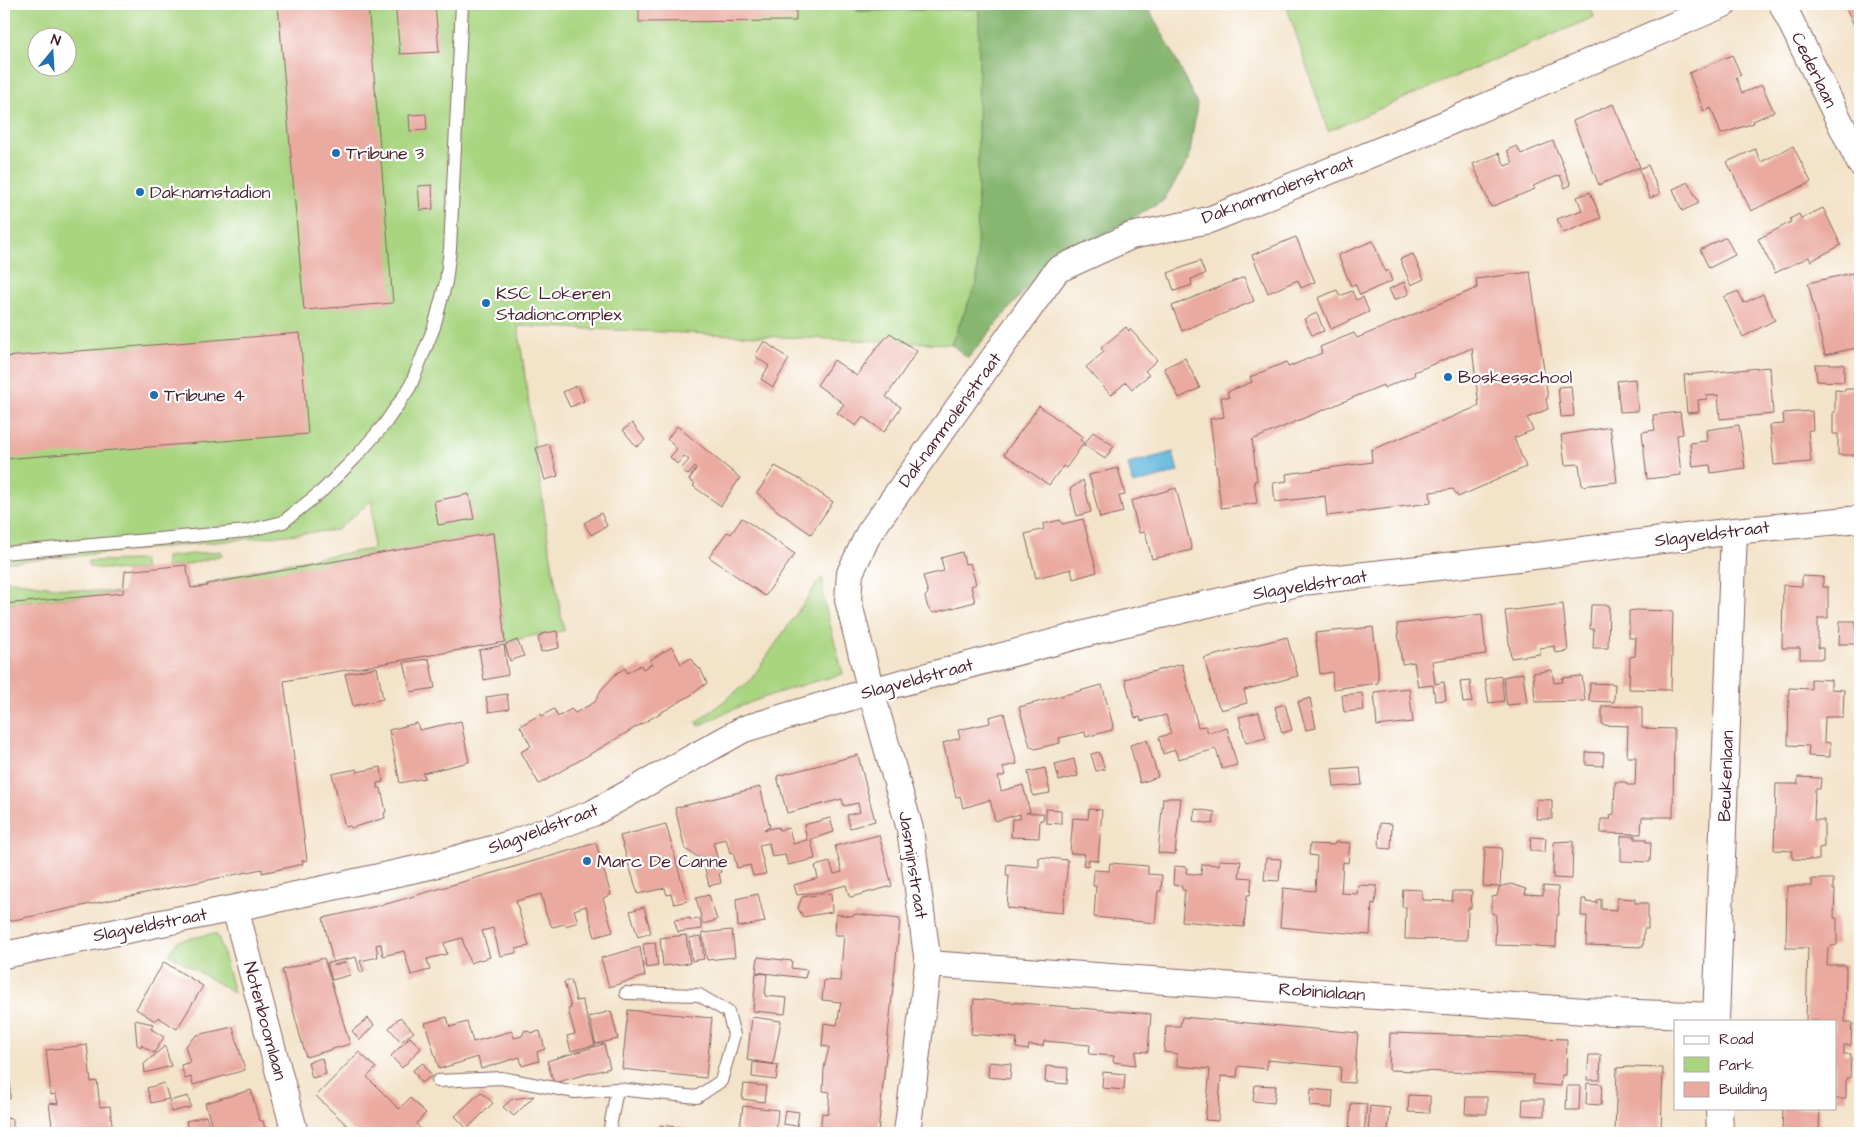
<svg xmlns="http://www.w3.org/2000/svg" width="1864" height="1137" viewBox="0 0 1864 1137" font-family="'Architects Daughter',sans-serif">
	<rect width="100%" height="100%" fill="#fff"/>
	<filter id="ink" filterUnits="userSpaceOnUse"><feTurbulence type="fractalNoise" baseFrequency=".02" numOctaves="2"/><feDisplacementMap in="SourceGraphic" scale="10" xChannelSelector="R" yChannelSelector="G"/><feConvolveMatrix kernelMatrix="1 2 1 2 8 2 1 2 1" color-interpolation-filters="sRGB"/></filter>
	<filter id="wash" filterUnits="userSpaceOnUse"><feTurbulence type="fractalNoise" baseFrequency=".0096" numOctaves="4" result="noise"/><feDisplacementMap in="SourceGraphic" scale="20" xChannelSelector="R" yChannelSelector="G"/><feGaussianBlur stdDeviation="1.12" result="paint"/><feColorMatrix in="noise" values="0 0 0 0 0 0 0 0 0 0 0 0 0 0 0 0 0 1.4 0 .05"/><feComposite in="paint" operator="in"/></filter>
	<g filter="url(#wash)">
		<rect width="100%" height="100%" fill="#f3e3c9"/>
		<path fill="#a9d581" stroke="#7a7a56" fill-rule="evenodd" d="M4,4h853l1,7 121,-2 -2,273 -26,62 -433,-18 31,220 15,85 -23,3 -36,8 -12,-109 -302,55 92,-25 90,-14 -1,-49 -35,30 -333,33zM38,38h30v30h-30z
			M1286,4h303l5,13 -266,114z
			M221,551l1,4 -36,10 -20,2v-10z
			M143,560l2,9 -20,2 -36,-4 -1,-6z
			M821,578l2,1v19l20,76c-50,13 -98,27 -144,52l-2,-4 53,-41z
			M4,580l71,10 48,3 -119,11z
			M211,934h5l3,5 15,54 -65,-39 9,-13z"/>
		<path fill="#86b66f" stroke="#686a4d" d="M857,4h289l25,45 26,55 -8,56 -26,41 -119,66 -76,91 -17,-14 26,-62 2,-273 -122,2z"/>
		<path fill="#5fb6dc" stroke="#546a84" d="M1173,452l5,20 -45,12 -5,-20z"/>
		<g id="blocks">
			<path fill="#eaaaa0" d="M278,4h90l25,299 -89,7z
				M395,4h40l4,48 -39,2z
				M639,4h157v17l-157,1z
				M984,4h12v4h-12z
				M1844,4h16v18l-6,3z
				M1732,55l9,20 -5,2 6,16 20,-8 12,27 -21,9 1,2 -33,11 -10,-26 -7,3 -15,-38z
				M1613,104l27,63 -41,18 -26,-64z
				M426,114l1,16 -17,1 -1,-16z
				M1553,141l18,44 -6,3 -5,-13 -27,11 2,3 -44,18 -18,-43 26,-11 6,13 8,-3 -6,-13 10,-4 4,8z
				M1793,146l18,36 -60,29 -24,-49 28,-13 6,13z
				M1648,165l12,29 -10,4 -11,-29z
				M1688,182l11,21 -17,8 -9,-22z
				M432,185l1,24 -13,1 -2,-24z
				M1590,192l11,26 -38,15 -6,-14 25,-9 -5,-13z
				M1823,208l18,37 -30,16 -2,-4 -34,16 -17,-34 33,-17 -1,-3 9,-5 2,5z
				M1296,237l19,45 -14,6 -3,-8 -30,13 -16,-38z
				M1726,237l9,18 -26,13 -9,-18z
				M1373,241l12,31 3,-2 4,11 -32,14 -5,-11 -4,2 -13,-31z
				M1413,254l11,25 -13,6 -11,-26z
				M1200,261l5,13 -14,5 1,6 -18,6 -6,-18z
				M1530,272l18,126 -2,1 2,10 -21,9 6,12 -19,8 12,29 -68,30 -5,-8 -23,3 1,11 -104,13 -2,-20 -50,6 -2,-19 14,-2 -1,-7 86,-12 -1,-12 108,-44 -7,-58 -58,24 1,3 -31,13 -1,-3 -131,55 5,41h-3l3,22 -36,5 -11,-89 14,-2 -3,-20h8l-2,-5 25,-10 -2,-5 36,-15 2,5 34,-14 -2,-6 34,-14 3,5 120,-50 -1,-9z
				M1852,273l8,36v38l-35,8 -17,-72z
				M1244,277l10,24 -72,30 -10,-25z
				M1404,282l5,12 -15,6 -5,-11z
				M1337,290l3,6 12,-5 4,9 7,-3 6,15 -38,17 -13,-31z
				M1738,291l6,12 19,-9 12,26 -32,17 -19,-40z
				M1317,313l7,18 -12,4 -8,-16z
				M1126,327l3,4 1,-2 27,31 -12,11 4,4 -17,14 -6,-7 -15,13 -25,-28 18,-15 -3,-4z
				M300,333l8,101 -304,25v-102z
				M890,333l27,18 -31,46 15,10 -17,25 -21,-15 -7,9 -19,-13 7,-9 -27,-19 17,-25 23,16 18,-26z
				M764,341l25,18 -16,28 -12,-8 8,-13 -14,-10z
				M1185,358l15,30 -21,10 -15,-30z
				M1815,364h29v18l-27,-1z
				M1770,367l3,47 -53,5 -2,-24 -12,1 1,3 -9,1 1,12 -12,1 -3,-38z
				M1635,379l3,32 -18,1 -3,-31z
				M578,385l6,16 -14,6 -7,-15z
				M1571,386l3,30 -13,1 -3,-30z
				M1845,389h15v66h-22v-21h-5v-22h2v-22l10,1z
				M1039,406l44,31 -3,3 4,3 -18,25 -3,-2 -14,19 -45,-31z
				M1812,411l1,19h-5l3,32 -37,3 -4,-40 14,-1 -1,-11z
				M1680,412l3,22 -6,1 4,40 -34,4 -5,-47 13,-2 -2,-15z
				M632,423l13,17 -8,7 -14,-17z
				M1739,425l6,43 -34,5 -1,-8 -17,2 -3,-24 17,-2 -1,-11z
				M677,426l63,52 -19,28 -28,-20 2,-2 -6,-4 7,-11 -1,-2 -7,8 -7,-6 8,-9 -5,-4 -7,8 -7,-7 7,-8 -10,-10z
				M1610,427l7,55 -35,4 -3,-22 -14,1 -4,-30z
				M1093,432l21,14 -9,13 -21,-14z
				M549,444l9,32 -13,4 -9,-32z
				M775,466l26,14 32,22 -22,32 -32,-22 -22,-19z
				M1118,468l7,27 -6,1 4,16 -23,6 -11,-43z
				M1083,480l8,32 -14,4 -7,-27z
				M1176,488l16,62 -40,9 -7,-27 -6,1 -8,-32z
				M469,494l5,25 -36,6 -4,-24z
				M601,513l6,13 -16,9 -7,-12z
				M742,518l53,36 -30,42 -56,-39 18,-25 4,2z
				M1083,519l14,53 -24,7 -2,-10 -35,9 -11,-44 19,-5 -1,-5 17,-4 2,4z
				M493,533l12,109 -221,39 23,179 -5,1 1,3 -41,9v-4l-258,53v-318l119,-11 2,-22 61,-6 5,23 16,-2v-2z
				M962,552l3,12 5,-1 6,21 -5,2 4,16 -42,11 -5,-5 -3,-11 3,-4 -5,-17 21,-5 -3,-13z
				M1802,576l21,1v10h5v31h-10v30h5v11h-23v-11h-18l1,-63 19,1z
				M1563,604l5,47 -13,2 -1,-7 -14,2v6l-29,4 -6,-47z
				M1591,605h18l-1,43h-15l1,-19h-4z
				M1636,610l37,1 -2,79 -42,-1 1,-32 5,-1 1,-18h-7v-27z
				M1482,614l4,40 -54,7 3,23 9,-2 2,18 -11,1 -2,-16 -15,2 -4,-25 -12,2 -5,-40z
				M1840,621h16v23h-17z
				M1373,627l5,40v16l-45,6 -1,-17 -12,2 -5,-41z
				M557,631l2,17 -18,4 -3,-15 3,-1v-2z
				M1287,637l11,39 -54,14 3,13 -26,7 -6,-12 -11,-40z
				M517,640l7,16 -14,5 -5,-16z
				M504,645l4,30 -24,5 -5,-30z
				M672,647l9,17 10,-6 8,11 1,-1 7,15 -16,12 -152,89 -18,-32 10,-6 -11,-20 21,-12 1,2 12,-7 4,8 13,-8 4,4 20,-11 6,-12 16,-17 8,-5 2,5 14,-8 2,4 9,-5 -2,-4z
				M429,659l6,29 -24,4 -7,-30z
				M1182,664l16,63 8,-1 2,7 19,-5 10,37 -15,4 -6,-20 -38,10 -3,-9 -12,4 -4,-17 12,-3 -5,-19 -25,6 -1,-4 -5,1 -10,-39z
				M377,667l6,32 -30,7 -8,-32z
				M1552,670l2,13 9,-1 -1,-4 20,-2 3,25 -50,1 -2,-29z
				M1523,673l4,30 -20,2 -4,-28z
				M1501,676l3,25 -15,2 -4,-24z
				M1811,679l20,1v9l13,1 -1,27h-18l-1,25 6,1v14l-22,-1 1,-10 -21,-1 1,-57 22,1z
				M1470,680l2,22 -9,1 -3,-22z
				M1590,683l25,1 -1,18 -25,-1z
				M1102,685l11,40 -1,5 -26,7 -1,-5 -26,6 1,5 -25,6 -5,-3 -11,-39z
				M1409,688l4,34 -36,4 -3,-34z
				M1362,693l2,17 -20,2 -2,-17z
				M507,694l2,15 -20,3 -3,-15z
				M1310,698l6,30 -10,2 -8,-28z
				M1285,704l7,26 -10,3 -7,-26z
				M1602,706l40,1v21l32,1 -1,88h-31l-1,17 -40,-1v-14h10l-1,-4 4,-1 1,-32h11l1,3h8l1,-28h-9l1,-31 -26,-1z
				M1259,712l7,26 -20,5 -7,-26z
				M1004,713l13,51 -14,3 2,8 -7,2 3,14 22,-6 7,27 -4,1h18l-1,7h-3l-1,18 -28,-1 1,-18h8v-5l-25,7 -5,-21 -27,8 -3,-12 -4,1 -13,-54 17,-5 -2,-8 32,-7 -1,-6z
				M461,721l8,41 -46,11 2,5 -25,5 -11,-53 28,-7 2,7z
				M1147,740l11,37 -18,6 -10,-38z
				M1099,752l6,17 -9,2 -5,-17z
				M1586,752l18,1 -1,13 -17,-1z
				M858,755l17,66 -25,7 -3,-13 13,-3 -2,-9 -14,3 -2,-7 -55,14 -10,-37z
				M1074,759l4,17 -19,5 -4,-17z
				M381,767l2,15 -6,1 1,5h3l5,24 -2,1 1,5 -34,10 -1,-2 -5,1 -13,-53 25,-5v3z
				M1360,767l2,18 -28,2 -2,-18z
				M1045,768l5,25 -17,3 -5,-24z
				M1798,777l23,1 -1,11h-5l-1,31h10v27l-5,1v12l-27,-1 1,-8 -19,-1 2,-66h22z
				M760,787l10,40 -6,2 1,1 13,-3 1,3 10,-2 4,16 14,-4 -3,-15 26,-7 4,14 -23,7 4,20 -27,6 -3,-10 -13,2 -3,-14 -10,2 7,29 -13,2 -3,-11 -13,3 -4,-16 -3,1 -4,-14 -13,3 8,30 -2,1 2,10 -12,3 -6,-26 -18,-11 -10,-41z
				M1163,798h18l-6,56 -17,-1z
				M1537,799l15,1v19h-16z
				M1046,809l15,1v14l-15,-1z
				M1089,809l13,1 -4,51 -9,-2 -1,7 -5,-1 2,-11 -15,-1 3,-35 15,1z
				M1195,809l20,3 -2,12 -20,-3z
				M1380,823l12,1 -1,25 -12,-1z
				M666,824l21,77 -13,3 -3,-10 -4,1 -2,-7 -27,6 -18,-58z
				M879,835l13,51 -41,11 -2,-1 -3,-11 -25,7 -24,3 -3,-10 24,-7 -3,-12 15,-4 4,12 8,-2 -7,-26z
				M1621,836h14v3h11v3h5l-1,20 -29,-1z
				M1531,837l15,1 -1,14 -15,-1z
				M1573,841l-1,38 -19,-1 1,-36z
				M1335,842l15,1 -2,20 -5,-1 -2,31 16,1 1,-9 19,1 -2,18 -3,-1 -2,32 -90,-8 3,-39 32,3 2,-35 -8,-1 1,-11 24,1z
				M596,843l15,52 -8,3 10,34 -18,5 -9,-31 -12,4 4,12 -12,4 -1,-2 -13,3 -6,-13 -5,-20 -25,7 13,45 -13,3v4l-16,3 -7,-28 -11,3 8,26 -20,6 -8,-25 -18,5 3,11 -20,5 3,11 -19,5 -7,-24 -21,5 -2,-12 -5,1 2,12 -18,4 4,11h-4l-4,-15 -23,5 -10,-44 67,-15z
				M1485,847l17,1 -2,39 -17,-1z
				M1039,857l29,3 -5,53 -56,-5 2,-32h-3l1,-12 32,3z
				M1266,858l15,1 -2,22 -15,-1z
				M1219,860l22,1 -2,16 13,1 -2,17h-3l-3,32 -62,-6 3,-31h-3v-4l-9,-1 1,-19 13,1 -1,6 15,2 1,-11 17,1z
				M1110,863l38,3v8l14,1 -1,16h-3l-3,32 -61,-6 2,-31h-3l1,-16 15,1z
				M1812,879h21v11h2l-1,28h3v27l-9,2 -1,18h19l-1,57h7l-1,23h-7v9h7l-1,24h-4v21h-11v-78h-29l2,-73h-22l1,-62h25z
				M1511,884l15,5 -1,5 18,1v-9l15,1 1,28h-2l-1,32 -61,-2 1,-31h-4v-17l5,-1 2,-8 3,-2z
				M1403,889l19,1v10l30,1 1,-10h19l-1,17h-3l-1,32 -62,-1 1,-32h-4z
				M831,893l1,19 -29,5 -5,-9 4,-11z
				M758,894l7,28 -27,5 -2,-28z
				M709,895l8,25 -14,4 -7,-26z
				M1617,898l18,1v4h13v26h-4l-1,18 -57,-2 1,-29h-6l1,-17h4v3l11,1v-3l4,-1v10l16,1z
				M644,907l7,26 -13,4 -8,-26z
				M836,914l14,2 7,-2 43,5 -22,214h-58l2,-20 6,1 2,-22 -7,-1 1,-23 5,-21 -7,-1 2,-23 13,2 4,-23 -19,-2 2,-20 16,1 4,-46h-9z
				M690,918v2l10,-1 2,10 -24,3 -4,-12z
				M732,930l3,27 -28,3 -5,-27z
				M686,935l4,28 -27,3 -3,-28z
				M701,936l3,23 -12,2 -3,-23z
				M655,943l3,23 -12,2 -3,-24z
				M640,947l5,29 -36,11 -8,-29z
				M758,957l34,4 -1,7 16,2 -2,8 -49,-6z
				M324,958l26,86 -44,13 -24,-87z
				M164,962l39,24 -26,43 -19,-12 -3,4 -19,-12z
				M333,962l1,3 12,-3 4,13 -18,5 -5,-17z
				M756,973l11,1 -2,22 22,2 -2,16 -32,-3z
				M571,980l5,21 6,-1 13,45 -24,6 -4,-15 8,-2 -7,-25 3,-1 -7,-26z
				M974,999l177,15 -3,38 -12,-1 -1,14 -22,-3 1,-6 -25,-2 1,-9 -46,-4 -1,5 -14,-1 -1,5 -12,-2 1,-10 -46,-4z
				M628,1010l84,8 -6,60 -84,-9z
				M611,1011l7,28 -22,5 -7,-27z
				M400,1017l14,15 -13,10 -12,-14z
				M447,1017l3,10 17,-5 6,20 39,-11 2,7 8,-2 3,-6 7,3 8,-2 5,18 -8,3 2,9 -17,5 -2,-9 -39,12 -3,-12 -39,12 -14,-46z
				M752,1017l29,4 -8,43 -26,-4z
				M1182,1017l176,16 -4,50 -14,-1 1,-15 -74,-7v9l-29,-3 -1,11 -16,-1 -3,45 -13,-1 5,-51 -33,-3v-12l-13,-2 2,-26h14z
				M368,1018l6,7 -14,15 -8,-9z
				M135,1020l18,4 -2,5 13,8 -10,16 -13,-8v2l-4,-2z
				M233,1027l12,43 -52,15 -2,-8 -6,2 -4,-14 9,-3 -5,-16 12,-11z
				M1390,1033l177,6 -1,36h-4l-1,11 -28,-2v-9l-144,-5z
				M410,1037l11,11 -19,20 -11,-12z
				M604,1044l6,24 -56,15 -7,-22z
				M87,1045l4,37 6,-1 3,26 10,-1 3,27h-60l-4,-30 9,1 -2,-10 -5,1 -5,-45z
				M165,1046l6,20 -26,7 -1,-9z
				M359,1052l17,16 -9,9 32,32 11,-11 16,15 -10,11 9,9h-70l-39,-37z
				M1589,1055h12l-1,25h-13z
				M322,1058l4,16 -14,4 -4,-16z
				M753,1062l25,3 -2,15 -24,-3z
				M989,1062l22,2 -1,15 -22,-2z
				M423,1063l9,13 -11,7 -8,-13z
				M1046,1066l22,2 -1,16 -22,-2z
				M1629,1067l34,1 -2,65h-46l2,-65z
				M1855,1068h5v10h-5z
				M1103,1072l22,2 -1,16 -22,-2z
				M4,1083l6,1v15l-6,-1z
				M164,1083l5,16 -18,4 -4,-15z
				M1587,1083l15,1 -1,21 -15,-1z
				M744,1084l22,2 -2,16 -22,-3z
				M1255,1085l21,1 -2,17 -21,-2z
				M1567,1086h13l-1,24h-13z
				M1311,1089l22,2 -1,17 -22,-2z
				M251,1090l8,30 4,1 2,8 -3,4h-48l-9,-30z
				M481,1092l12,11 -26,26 -12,-13z
				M1409,1095l21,1v17l-22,-1z
				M188,1096l3,11 -20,5 -2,-11z
				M534,1096l-20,20 -11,-9 9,-8z
				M1466,1097h21v17h-22z
				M1523,1099h21v17l-22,-1z
				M1351,1103l16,1 -3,29 -15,-1z
				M743,1106l35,4 -2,21 8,2h-42l-2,-6z
				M1370,1106l20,2 -2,25h-20z
				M1783,1108h37l-1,25h-37z
				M785,1110l14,2 -2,14 -14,-2z
				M206,1116l5,15 -9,2h-13l-3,-12z
				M4,1118l9,1v14h-9z
				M660,1125l27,3 -1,5h-27z"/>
		</g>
	</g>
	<g filter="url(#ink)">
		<use href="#blocks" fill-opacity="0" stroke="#856462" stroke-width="1"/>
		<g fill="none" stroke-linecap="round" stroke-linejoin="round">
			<defs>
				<path id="service" d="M4,553l243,-22 36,-9 40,-32 32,-32 29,-33 26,-38 24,-60 12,-45 4,-33 12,-245
					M438,1081l63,-3 74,14 42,-3
					M609,1133l8,-44 80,8 24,-16 13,-46 -6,-23 -29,-17 -73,-2"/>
				<path id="minor" d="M1782,4l78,159
					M235,908l60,225
					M4,955l231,-47 195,-42 80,-22 83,-31 151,-84 127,-38 251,-67 180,-42 216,-24 216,-27 126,-12
					M928,964l657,47 131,5
					M1716,1021l18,-490
					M1719,1108l1,25
					M907,1133l21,-169 -18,-135 -39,-138 -23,-91 2,-27 19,-40 116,-163 72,-100 74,-34 78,-16 231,-94 284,-122"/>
			</defs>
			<use href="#service" stroke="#856462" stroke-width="14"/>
			<use href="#minor" stroke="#856462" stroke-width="28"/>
			<use href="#service" stroke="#fff" stroke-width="12"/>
			<use href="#minor" stroke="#fff" stroke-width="26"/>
		</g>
	</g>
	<g fill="#1f6fb2" stroke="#fff" stroke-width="2">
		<circle cx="336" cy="153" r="5"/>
		<circle cx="140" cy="192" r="5"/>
		<circle cx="486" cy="303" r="5"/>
		<circle cx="1448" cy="377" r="5"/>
		<circle cx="154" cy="395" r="5"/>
		<circle cx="587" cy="861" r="5"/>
	</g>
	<g text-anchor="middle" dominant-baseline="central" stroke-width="4.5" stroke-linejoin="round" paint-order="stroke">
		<g font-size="18" fill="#4a1f2b" stroke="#fff">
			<text transform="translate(1814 70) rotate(64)">Cederlaan</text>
			<text transform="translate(1278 190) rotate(-21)">Daknammolenstraat</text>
			<text transform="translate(950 420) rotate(-54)">Daknammolenstraat</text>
			<text transform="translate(1712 534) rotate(-7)">Slagveldstraat</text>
			<text transform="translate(1310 585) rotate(-9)">Slagveldstraat</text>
			<text transform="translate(917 679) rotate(-15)">Slagveldstraat</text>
			<text transform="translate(1726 776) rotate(-88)">Beukenlaan</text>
			<text transform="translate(543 829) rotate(-20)">Slagveldstraat</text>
			<text transform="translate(913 865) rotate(81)">Jasmijnstraat</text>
			<text transform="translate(150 925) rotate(-11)">Slagveldstraat</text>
			<text transform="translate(1322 992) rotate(4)">Robinialaan</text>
			<text transform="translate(265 1021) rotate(75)">Notenboomlaan</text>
		</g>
		<g font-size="18" fill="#4a1f2b" stroke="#fff" text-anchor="start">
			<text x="346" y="153">Tribune 3</text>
			<text x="150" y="192">Daknamstadion</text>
			<text x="496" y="293">KSC Lokeren<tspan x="496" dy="21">Stadioncomplex</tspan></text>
			<text x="1458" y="377">Boskesschool</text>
			<text x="164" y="395">Tribune 4</text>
			<text x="597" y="861">Marc De Canne</text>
		</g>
	</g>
	<rect width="1864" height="1137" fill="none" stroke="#fff" stroke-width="20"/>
	<rect x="1674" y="1020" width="162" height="90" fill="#ffffff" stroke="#b7a5aa"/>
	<rect x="1684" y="1036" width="25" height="8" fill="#ffffff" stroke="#b7a5aa"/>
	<text x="1719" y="1044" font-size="15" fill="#4a1f2b">Road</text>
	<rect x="1684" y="1057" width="25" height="15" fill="#a9d581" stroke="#b7a5aa"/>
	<text x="1719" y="1070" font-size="15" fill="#4a1f2b">Park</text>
	<rect x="1684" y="1082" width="25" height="15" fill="#eaaaa0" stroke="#b7a5aa"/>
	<text x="1719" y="1094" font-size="15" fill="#4a1f2b">Building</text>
	<g transform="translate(52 52) rotate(18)"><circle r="24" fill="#ffffff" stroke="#b7a5aa"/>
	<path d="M0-4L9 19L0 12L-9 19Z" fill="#1f6fb2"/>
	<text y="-8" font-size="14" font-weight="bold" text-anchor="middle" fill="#4a1f2b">N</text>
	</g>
</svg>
